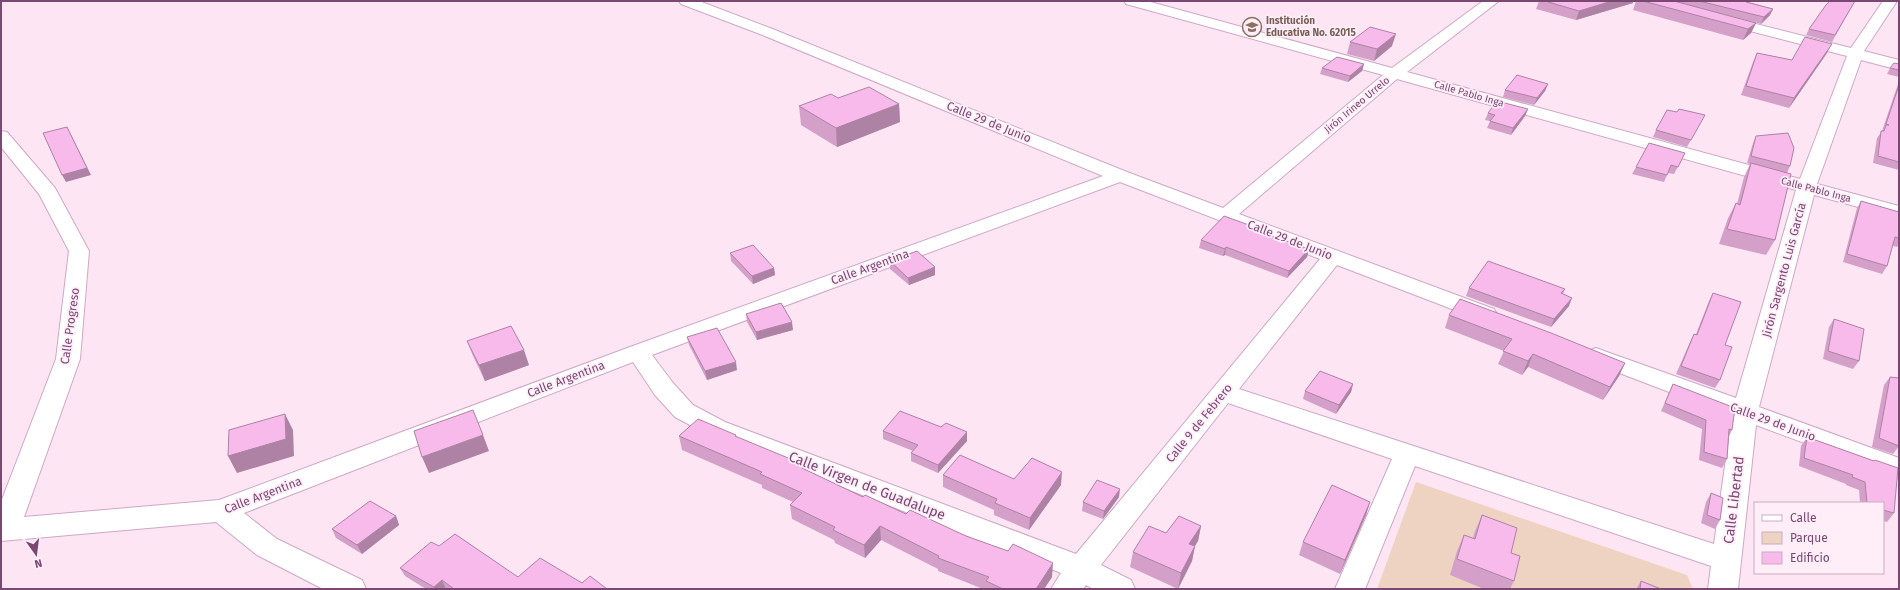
<svg xmlns="http://www.w3.org/2000/svg" width="1900" height="590" viewBox="0 0 1900 590" font-family="'Fira Sans',sans-serif">
	<rect width="100%" height="100%" fill="#fee5f4"/>
	<path fill="#eed3c2" d="M1416,482l271,93 6,14h-316z"/>
	<g fill="none" stroke-linecap="round" stroke-linejoin="round">
		<defs>
			<path id="minor" d="M679,1h20l71,27 357,144 96,36 160,-133 -257,-71 -2,-3h23l245,67 91,-67h16l-92,71 393,107 47,-123 -128,-33 -2,-3 2,-3 5,-1 127,32 32,-47h14l-33,50 35,9v10l-38,-10 -44,124 82,22v12l-85,-23 -55,212 140,51v20l-143,-53 -18,164h-30l3,-23 -296,-100 -50,123h-30l57,-130 -164,-56 -127,162 30,15 4,9h-42l-7,-4 -3,4h-32l10,-16 -354,-139 -32,-17 -20,-22 -22,-33 -389,151 33,26 85,41 4,9h-43l-66,-34 -41,-33 -215,19v-39l55,-143 13,-108 -30,-57 -38,-47v-16l6,1 48,56 34,63 -9,108 -56,158 195,-17 411,-153 473,-171 -343,-142 -79,-30zM1397,79l399,111 -60,208 -132,-47 -8,-3 -8,3 -4,5 4,5 144,55 -18,128 -475,-155 98,-124 141,54 8,2 8,-2 3,-5 -3,-5 -255,-95zM1120,182l200,77 -244,295 -351,-132 -32,-17 -20,-22 -21,-28z"/>
		</defs>
		<use href="#minor" stroke="#cfa7c6" stroke-width="2"/>
		<use href="#minor" fill="#fff" fill-rule="evenodd"/>
	</g>
	<path fill="#d4a0ca" d="M1539,1h94v2l-57,17 -40,-11z
		M1636,1h112v1l25,7 -3,6 -9,9 -37,-10 32,9 -5,10 -8,7 -110,-30z
		M1855,1l-23,41 -26,-7 3,-6z
		M1350,42l42,4 -18,15 -27,-7z
		M1757,53l35,7 35,-7 -38,55 -48,-13 12,-33z
		M1364,64l-2,7 -14,11 -28,-8 2,-6z
		M1899,64v13l-12,-3 3,-6z
		M1899,81v89l-26,-7 4,-25 5,-7z
		M1548,84l-3,7 -11,14 -31,-8 2,-7z
		M838,98l61,6 1,18 -63,25 -36,-22 -2,-19z
		M1528,109l-3,7 -14,19 -24,-7 3,-7 -5,-1 3,-7z
		M1701,122l-14,25 -34,-10 3,-7z
		M1756,136l34,30 -3,7 -12,67 -9,15 -47,-11 9,-26 8,-15 1,1 7,-27 6,-13 -3,-1 6,-20z
		M1685,153l-11,21 -6,-1 -4,9 -32,-8 4,-7z
		M1861,201l38,11v32l-2,3 -4,-1 -6,20 -5,8 -39,-12 14,-54z
		M1249,225v2l60,22 -2,8 -20,21 -62,-23 -2,1 -24,-8 2,-8z
		M730,253l44,15 1,7 -22,9 -22,-23z
		M890,261l45,14 -26,10 -19,-16z
		M1469,288l96,1 -2,5 6,12 -18,21 -85,-31z
		M1713,293l12,52 -5,35 -5,8 -39,-14 14,-32 4,-8h2l13,-33z
		M746,314l47,16 -36,10 -10,-18z
		M1449,315l176,48 -6,13 -16,24 -75,-33 -6,8 -24,-11 6,-13 -59,-23z
		M1834,319l25,42 -6,8 -30,-10 6,-32z
		M687,337l50,33 -30,10 -18,-35z
		M467,341l62,24 -44,16 -12,-25z
		M1890,377l9,1v68l-6,8 -21,-7 12,-62z
		M1353,384l-2,8 -15,22 -33,-15 2,-8z
		M1673,384l59,46 -3,6 -2,23 -5,9 -23,-8 3,-31 -41,-18z
		M941,427l26,5v9l-29,32 -27,-12v-8l2,-2 -30,-12v-8z
		M736,435l1,2 126,60 43,17 146,63 -8,12h-61l-45,-18v-2l-57,-29 -16,18 -30,-15 -1,-3 -42,-21 -2,-14 3,-3 -31,-14v-3l-80,-35 -3,-14z
		M1807,437l67,24 1,-1 19,53 -7,9 -4,-1v-18h-23l-1,-13 -13,-5v-1l-47,-18 2,-20z
		M943,475l71,4 47,6 -32,45 -35,-15v-5l-51,-23z
		M1711,493l9,27 -5,9 -14,-6 5,-21z
		M1119,497l-16,22 -21,-8 1,-9z
		M1370,502l-4,13 -26,59 -41,-19 4,-13z
		M1482,515l29,38 3,28 -4,8h-26l-34,-14 7,-24 7,-16 9,3 2,-7z
		M396,516l3,9 -37,29 -26,-16 -4,-9z
		M1201,526l-3,15 -3,5 -3,15 -14,28 -48,-22 3,-15 33,-19z
		M439,546l79,31 64,6 25,6h-181l-21,-13 -5,-8z
		M1641,581l20,8h-25z"/>
	<path fill="#ad82a4" d="M1612,1h21v2l-57,17 3,-9z
		M1773,9l-3,6 -9,9 3,-7z
		M1756,23l-5,10 -8,7 5,-11z
		M1396,34l-4,12 -18,15 3,-12z
		M1832,44l-5,9 -38,55 5,-10z
		M1364,64l-2,7 -14,11 2,-6z
		M1548,84l-3,7 -11,14 3,-7z
		M899,104l1,18 -63,25 -1,-19z
		M1528,109l-3,7 -14,19 2,-7z
		M67,127l24,48 -25,7 -4,-7z
		M1226,247l-1,8 -2,1 2,-7z
		M1309,249l-2,8 -20,21 2,-7z
		M935,267v8l-26,10 -1,-7z
		M774,268l1,7 -22,9 -1,-8z
		M1572,298l-3,8 -18,21 3,-8z
		M792,322l1,8 -36,10 -1,-8z
		M524,350l5,15 -44,16 -6,-16z
		M1533,354l-5,13 -6,8 6,-14z
		M736,362l1,8 -30,10 -2,-9z
		M1625,363l-6,13 -16,24 7,-13z
		M1353,384l-2,8 -15,22 3,-9z
		M285,414l8,16 1,26 -57,17 -9,-17z
		M967,432v9l-29,32v-8z
		M483,435l6,16 -60,22 -7,-16z
		M805,465l2,14 -5,-11z
		M1062,472l-1,13 -32,45 1,-12z
		M1120,489l-1,8 -16,22 1,-8z
		M1370,502l-4,13 -26,59 5,-14z
		M396,516l3,9 -37,29 -5,-9z
		M880,526l1,14 -16,18 -1,-13z
		M1201,526l-3,15 -12,18 3,-15z
		M1195,546l-3,15 -14,28 3,-16z
		M1053,563l-1,14 -8,12h-8z
		M442,580l4,9h-11l-1,-2z"/>
	<path fill="#f7baeb" stroke="#ad82a4" d="M1545,1h67l-33,10z
		M1643,1h31l82,22 -8,6z
		M1699,1h48l-1,1 27,7 -9,8z
		M1830,1h25l-20,34 -26,-6 17,-24z
		M1370,27l26,7 -19,15 -27,-7z
		M1805,37l27,7 -38,54 -48,-12 11,-33 35,7z
		M1337,57l27,7 -14,12 -28,-8z
		M1894,63l5,1v6l-9,-2z
		M1517,75l31,9 -11,14 -32,-8z
		M1899,85v77l-21,-6 3,-25h3l2,-6h3l-3,-1z
		M869,87l30,17 -63,24 -37,-22 32,-12 7,4z
		M1497,101l31,8 -15,19 -23,-7 5,-6 -7,-2z
		M1679,109l26,6 -14,25 -35,-10 11,-20 10,2z
		M67,127l20,41 -25,7 -19,-42z
		M1788,133l6,15 -4,18 -39,-10 5,-20z
		M1649,143l36,10 -7,14 -7,-2 -4,10 -31,-8z
		M1751,163l40,11 -16,66 -48,-11 9,-26 4,2z
		M1861,201l38,11v26l-4,-1 -8,29 -40,-12z
		M1224,216l25,9 -2,2 62,22 -20,22 -63,-24 -1,2 -24,-9z
		M753,245l21,23 -22,8 -22,-23z
		M917,251l18,16 -27,11 -18,-17z
		M1488,261l77,28 -4,4 11,5 -18,21 -85,-31z
		M1713,293l28,9 -16,43 7,2 -12,33 -39,-14 13,-32 3,1z
		M1460,299l91,34 74,30 -15,24 -77,-33 -5,7 -25,-10 9,-12 -63,-24z
		M781,303l11,19 -36,10 -10,-18z
		M1834,319l30,10 -5,32 -31,-10z
		M511,326l13,24 -45,15 -12,-24z
		M717,328l19,34 -31,9 -18,-34z
		M1320,371l33,13 -14,21 -34,-14z
		M1890,377l9,1v68l-20,-8z
		M1673,384l62,24 -3,22 -3,-1 -2,30 -23,-7 2,-32 -41,-17z
		M473,410l10,25 -61,22 -8,-26z
		M900,411l41,16 5,-4 21,9 -29,33 -27,-12 7,-8 -35,-14z
		M285,414l1,25 -58,17 1,-26z
		M698,419l38,16 -1,1 70,29 -3,3 61,29 2,-2 41,19 4,-4 56,26 42,15 5,-7 40,19 -17,26h-33l-17,-8 3,-4 -51,-19 1,-2 -59,-30 -16,19 -31,-15 2,-3 -45,-22 12,-12 -42,-19 2,-2 -83,-36z
		M1807,437l67,24 1,-1 23,8 -4,45 -11,-3v-7h-16l-2,-21 -13,-5 1,-2 -49,-17z
		M960,455l54,24 18,-21 30,14 -32,46 -35,-15 2,-4 -54,-24z
		M1097,480l23,9 -16,22 -21,-9z
		M1332,485l38,17 -25,58 -42,-18z
		M1711,493l12,5 -3,22 -13,-5z
		M370,501l26,15 -39,29 -25,-16z
		M1482,515l35,13 -6,25 9,3 -6,25 -57,-22 7,-24 11,4z
		M1179,516l22,10 -12,18 6,2 -14,27 -48,-21 16,-26 17,7z
		M455,534l63,43 22,-19 42,25 8,-7 17,13h-153l-12,-9 -8,7 -34,-19 31,-26 8,4z
		M1641,581l20,8h-21z"/>
	<defs>
		<symbol id="school-ring" viewBox="-11 -11 22 22"><circle r="9.5" fill="#ffeef8" stroke="#8d6e63" stroke-width="1.5"/><path d="M0-5L7-2L0 1L-7-2ZM-4 1L0 2.5L4 1V4Q0 6-4 4Z" fill="#8d6e63"/></symbol>
	</defs>
	<g fill-rule="evenodd">
		<use href="#school-ring" x="1241" y="16" width="22" height="22"/>
	</g>
	<g text-anchor="middle" dominant-baseline="central" stroke-width="3.5" stroke-linejoin="round" paint-order="stroke">
		<g font-size="10" font-weight="bold" fill="#785e54" stroke="#ffeef8" text-anchor="start">
			<text x="1266" y="21">Institución<tspan x="1266" dy="12">Educativa No. 62015</tspan></text>
		</g>
		<g font-size="10" fill="#7b4773" stroke="#ffeef8">
			<text transform="translate(1469 94) rotate(16)">Calle Pablo Inga</text>
			<text transform="translate(1357 105) rotate(-40)">Jirón Irineo Urrelo</text>
			<text transform="translate(1816 190) rotate(15)">Calle Pablo Inga</text>
		</g>
		<g font-size="12" fill="#7b4773" stroke="#ffeef8">
			<text transform="translate(989 122) rotate(22)">Calle 29 de Junio</text>
			<text transform="translate(1290 240) rotate(21)">Calle 29 de Junio</text>
			<text transform="translate(870 267) rotate(-20)">Calle Argentina</text>
			<text transform="translate(1784 270) rotate(-75)">Jirón Sargento Luis García</text>
			<text transform="translate(70 326) rotate(-82)">Calle Progreso</text>
			<text transform="translate(566 379) rotate(-21)">Calle Argentina</text>
			<text transform="translate(1773 422) rotate(20)">Calle 29 de Junio</text>
			<text transform="translate(1199 423) rotate(-51)">Calle 9 de Febrero</text>
			<text transform="translate(263 495) rotate(-21)">Calle Argentina</text>
		</g>
		<g font-size="14" fill="#7b4773" stroke="#ffeef8">
			<text transform="translate(867 486) rotate(21)">Calle Virgen de Guadalupe</text>
			<text transform="translate(1734 500) rotate(-83)">Calle Libertad</text>
		</g>
	</g>
	<rect width="1900" height="590" fill="none" stroke="#7b4773" stroke-width="4"/>
	<rect x="1754" y="502" width="130" height="72" fill="#ffeef8" stroke="#caabc3"/>
	<rect x="1762" y="515" width="20" height="6" fill="#ffffff" stroke="#caabc3"/>
	<text x="1790" y="522" font-size="12" fill="#7b4773">Calle</text>
	<rect x="1762" y="532" width="20" height="12" fill="#eed3c2" stroke="#caabc3"/>
	<text x="1790" y="542" font-size="12" fill="#7b4773">Parque</text>
	<rect x="1762" y="552" width="20" height="12" fill="#f7baeb" stroke="#caabc3"/>
	<text x="1790" y="562" font-size="12" fill="#7b4773">Edificio</text>
	<g transform="translate(36 554) rotate(166)" stroke="#ffeef8" stroke-width="3" paint-order="stroke">
	<path d="M0-3L7 15L0 10L-7 15Z" fill="#7b4773"/>
	<text y="-6" font-size="11" font-weight="bold" text-anchor="middle" fill="#7b4773">N</text>
	</g>
</svg>
